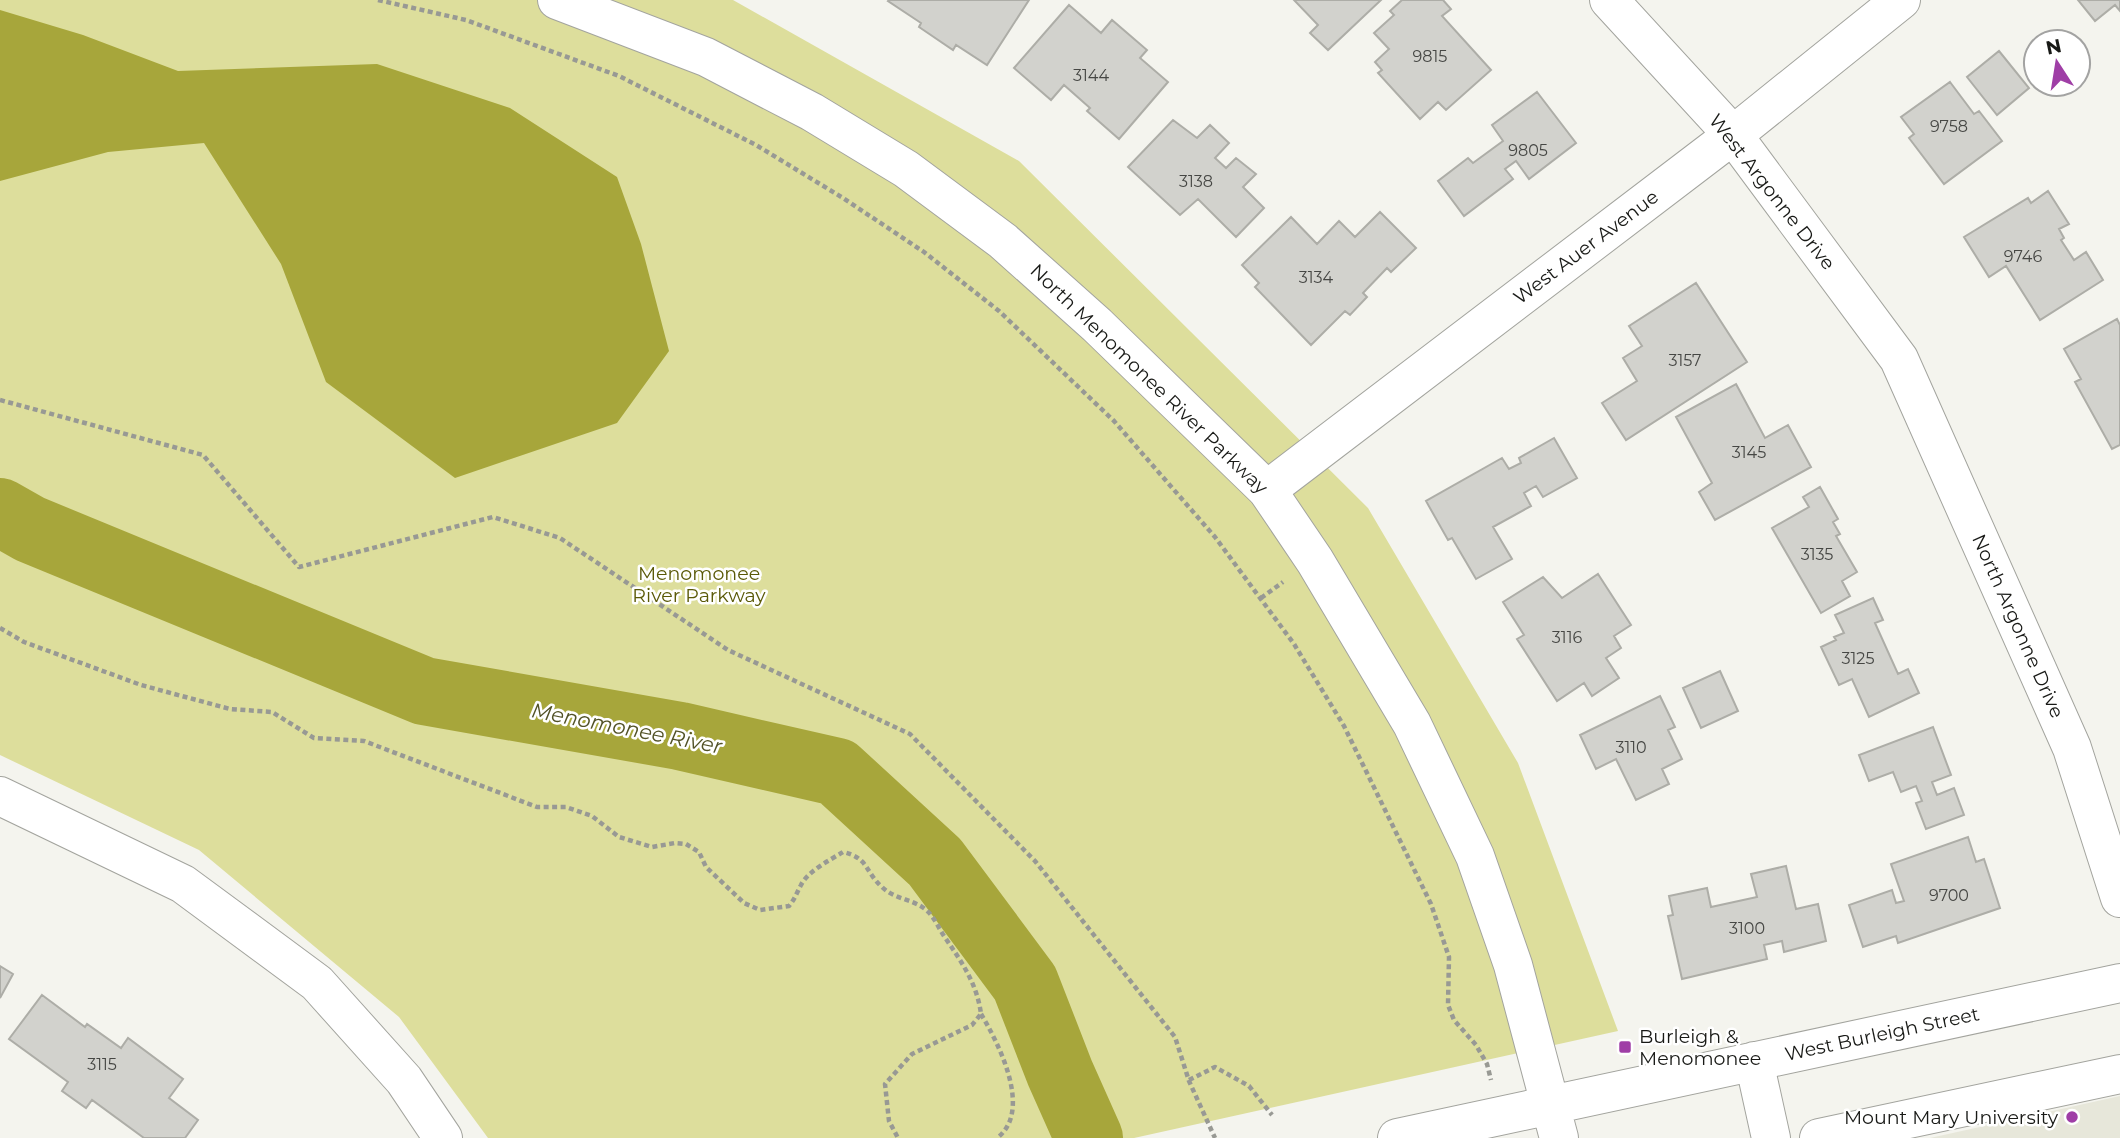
<svg xmlns="http://www.w3.org/2000/svg" width="2120" height="1138" viewBox="0 0 2120 1138" font-family="Montserrat,sans-serif">
	<rect width="100%" height="100%" fill="#f4f4ee"/>
	<path fill="#e7e7da" d="M2120,1096v42h-190z"/>
	<path fill="#ddde9c" d="M0,0h733l286,161 349,347 150,255 100,268 -484,107h-646l-89,-121 -200,-167 -199,-95z"/>
	<path fill="#a7a63b" d="M0,10l83,25 95,36 199,-7 133,44 107,69 24,67 28,107 -52,72 -162,55 -129,-96 -45,-118 -77,-121 -96,9 -108,29z"/>
	<g fill="none" stroke-linecap="round" stroke-linejoin="round">
		<path stroke="#a7a63b" stroke-width="68" d="M0,512l30,17 394,162 256,45 157,36 98,90 90,121 35,90 29,65"/>
	</g>
	<path fill="#d2d2cd" stroke="#adada7" stroke-width="2" d="M889,0h140l-42,65 -31,-20 -3,5 -34,-23 2,-4 -33,-22z
		M1294,0h87l-53,50 -18,-17 8,-8z
		M1402,0h41l8,9 -9,7 49,54 -45,40 -8,-8 -18,17 -42,-46 4,-3 -7,-8 14,-13 -15,-16 20,-18 -4,-4z
		M2078,0h42v11l-5,-6 -20,16z
		M1069,5l32,28 11,-13 35,30 -7,8 28,24 -49,57 -32,-28 3,-3 -26,-23 -13,15 -37,-32z
		M1999,51l30,37 -32,27 -30,-38z
		M1950,82l24,32 5,-3 23,30 -58,43 -35,-46 5,-4 -13,-17z
		M1537,92l39,51 -47,36 -13,-18 -11,8 8,10 -49,37 -26,-35 30,-23 5,5 30,-22 -11,-16z
		M1173,120l24,18 13,-13 19,18 -14,15 11,10 10,-10 20,16 -13,13 21,21 -28,29 -38,-38 -18,16 -52,-48z
		M2048,191l21,33 -10,5 5,9 -3,2 13,20 12,-8 17,28 -63,40 -34,-54 -17,11 -25,-40 64,-39 3,5z
		M1380,212l36,36 -25,24 -4,-4 -24,25 4,4 -17,18 -5,-4 -34,34 -56,-58 4,-4 -17,-18 49,-48 26,27 22,-23 16,16z
		M1696,283l51,79 -121,78 -24,-37 35,-22 -14,-23 19,-12 -13,-20z
		M2117,319l3,6v120l-8,4 -37,-67 6,-3 -17,-30z
		M1736,384l29,54 23,-13 23,42 -96,53 -16,-28 13,-9 -36,-66z
		M1554,438l23,40 -34,19 -7,-11 -12,7 7,13 -38,21 19,32 -36,20 -24,-41 -4,2 -22,-39 76,-43 7,11 12,-6 -2,-5z
		M1820,487l18,32 -5,3 7,12 -4,2 21,36 -15,9 8,15 -29,17 -49,-85 37,-21 -6,-10z
		M1598,574l33,51 -17,11 7,12 -15,10 13,20 -27,18 -8,-13 -27,18 -40,-62 7,-4 -21,-33 40,-25 19,21z
		M1873,598l10,22 -8,3 23,51 10,-5 11,24 -50,24 -17,-38 -13,6 -18,-38 15,-7 -2,-3 10,-4 -9,-18z
		M1720,671l18,40 -37,17 -18,-40z
		M1660,696l15,31 -7,3 14,29 -20,10 7,15 -33,16 -20,-41 -20,10 -16,-34z
		M1933,727l18,48 -19,7 5,13 17,-7 10,27 -38,14 -10,-26 6,-2 -6,-15 -15,6 -8,-20 -24,9 -10,-26z
		M1968,837l8,25 8,-3 16,49 -102,35 -2,-7 -33,11 -14,-42 43,-15 4,13 8,-2 -13,-37z
		M1786,866l10,43 22,-5 8,37 -42,11 -2,-11 -18,4 3,14 -85,20 -14,-63 5,-1 -4,-19 38,-8 4,19 46,-10 -6,-23z
		M0,966l13,8 -13,24z
		M42,995l43,32 2,-3 34,24 7,-10 55,41 -14,19 29,22 -13,18h-41l-52,-38 -6,8 -24,-17 6,-9 -59,-43z"/>
	<g fill="none" stroke-linecap="round" stroke-linejoin="round">
		<defs>
			<path id="street" d="M1609,0l124,135 166,224 173,389 48,150
				M1267,490l466,-355 168,-135
				M0,796l183,88 134,99 87,97 39,58"/>
			<path id="secondary" d="M557,0l149,57 106,55 94,57 97,72 94,84 170,165 48,71 97,163 63,132 38,109 46,173
				M1754,1061l17,77
				M1397,1138l723,-155
				M1819,1138l301,-64"/>
		</defs>
		<use href="#street" stroke="#a3a49e" stroke-width="40"/>
		<use href="#secondary" stroke="#a3a49e" stroke-width="40"/>
		<path stroke="#989994" stroke-width="4.5" stroke-dasharray="5 3.5" stroke-linecap="butt" d="M378,0l88,20 153,56 137,69 87,53 81,54 75,59 115,110 101,116 79,107 50,82 87,178 18,53 -1,48 6,15 22,25 11,19 4,16
			M0,400l203,55 96,112 194,-50 67,21 168,112 182,84 125,127 140,176 14,44 26,57
			M1261,598l22,-16
			M0,628l24,14 117,43 89,24 42,3 42,26 50,3 173,66h29l26,9 27,21 33,10 23,-4 11,1 13,8 7,15 38,36 16,7 29,-4c6,-7 8,-14 12,-21 7,-14 29,-25 42,-33 26,6 22,20 39,35 12,12 30,12 43,22 9,7 13,18 19,27 17,25 33,47 37,78l-9,11 -60,29 -27,30 4,37 9,17
			M981,1014c18,30 52,97 16,124
			M1189,1080l26,-13 34,19 23,29"/>
		<use href="#street" stroke="#fff" stroke-width="38"/>
		<use href="#secondary" stroke="#fff" stroke-width="38"/>
	</g>
	<g fill="#9f3ea6" stroke="#fff" stroke-width="2.5">
		<rect x="1618" y="1040" width="14" height="14" rx="3.5"/>
		<circle cx="2072" cy="1117" r="7"/>
	</g>
	<g text-anchor="middle" dominant-baseline="central" stroke-width="5" stroke-linejoin="round" paint-order="stroke">
		<g font-size="16" fill="#464744">
			<text x="1430" y="56">9815</text>
			<text x="1091" y="75">3144</text>
			<text x="1949" y="126">9758</text>
			<text x="1528" y="150">9805</text>
			<text x="1196" y="181">3138</text>
			<text x="2023" y="256">9746</text>
			<text x="1316" y="277">3134</text>
			<text x="1685" y="360">3157</text>
			<text x="1749" y="452">3145</text>
			<text x="1817" y="554">3135</text>
			<text x="1567" y="637">3116</text>
			<text x="1858" y="658">3125</text>
			<text x="1631" y="747">3110</text>
			<text x="1949" y="895">9700</text>
			<text x="1747" y="928">3100</text>
			<text x="102" y="1064">3115</text>
		</g>
		<g font-size="19" fill="#181916" stroke="#fff">
			<text transform="translate(1772 192) rotate(52)">West Argonne Drive</text>
			<text transform="translate(1586 247) rotate(-37)">West Auer Avenue</text>
			<text transform="translate(1149 379) rotate(44)">North Menomonee River Parkway</text>
			<text transform="translate(2018 626) rotate(66)">North Argonne Drive</text>
			<text transform="translate(1882 1034) rotate(-12)">West Burleigh Street</text>
		</g>
		<g font-size="19" fill="#5a5907" stroke="#fff">
			<text x="699" y="573">Menomonee<tspan x="699" dy="22">River Parkway</tspan></text>
		</g>
		<g font-size="19" fill="#181916" stroke="#fff" text-anchor="start">
			<text x="1639" y="1036">Burleigh &amp;<tspan x="1639" dy="22">Menomonee</tspan></text>
			<text x="2058" y="1117" text-anchor="end">Mount Mary University</text>
		</g>
		<g font-size="21" font-style="italic" fill="#525227" stroke="#fff">
			<text transform="translate(627 728) rotate(11)">Menomonee River</text>
		</g>
	</g>
	<g transform="translate(2057 63) rotate(348)"><circle r="33" fill="#ffffff" stroke="#a3a3a2" stroke-width="2"/>
	<path d="M0-5L12 26L0 18L-12 26Z" fill="#9f3ea6"/>
	<text y="-10" font-size="19" font-weight="bold" text-anchor="middle" fill="#181916">N</text>
	</g>
</svg>
